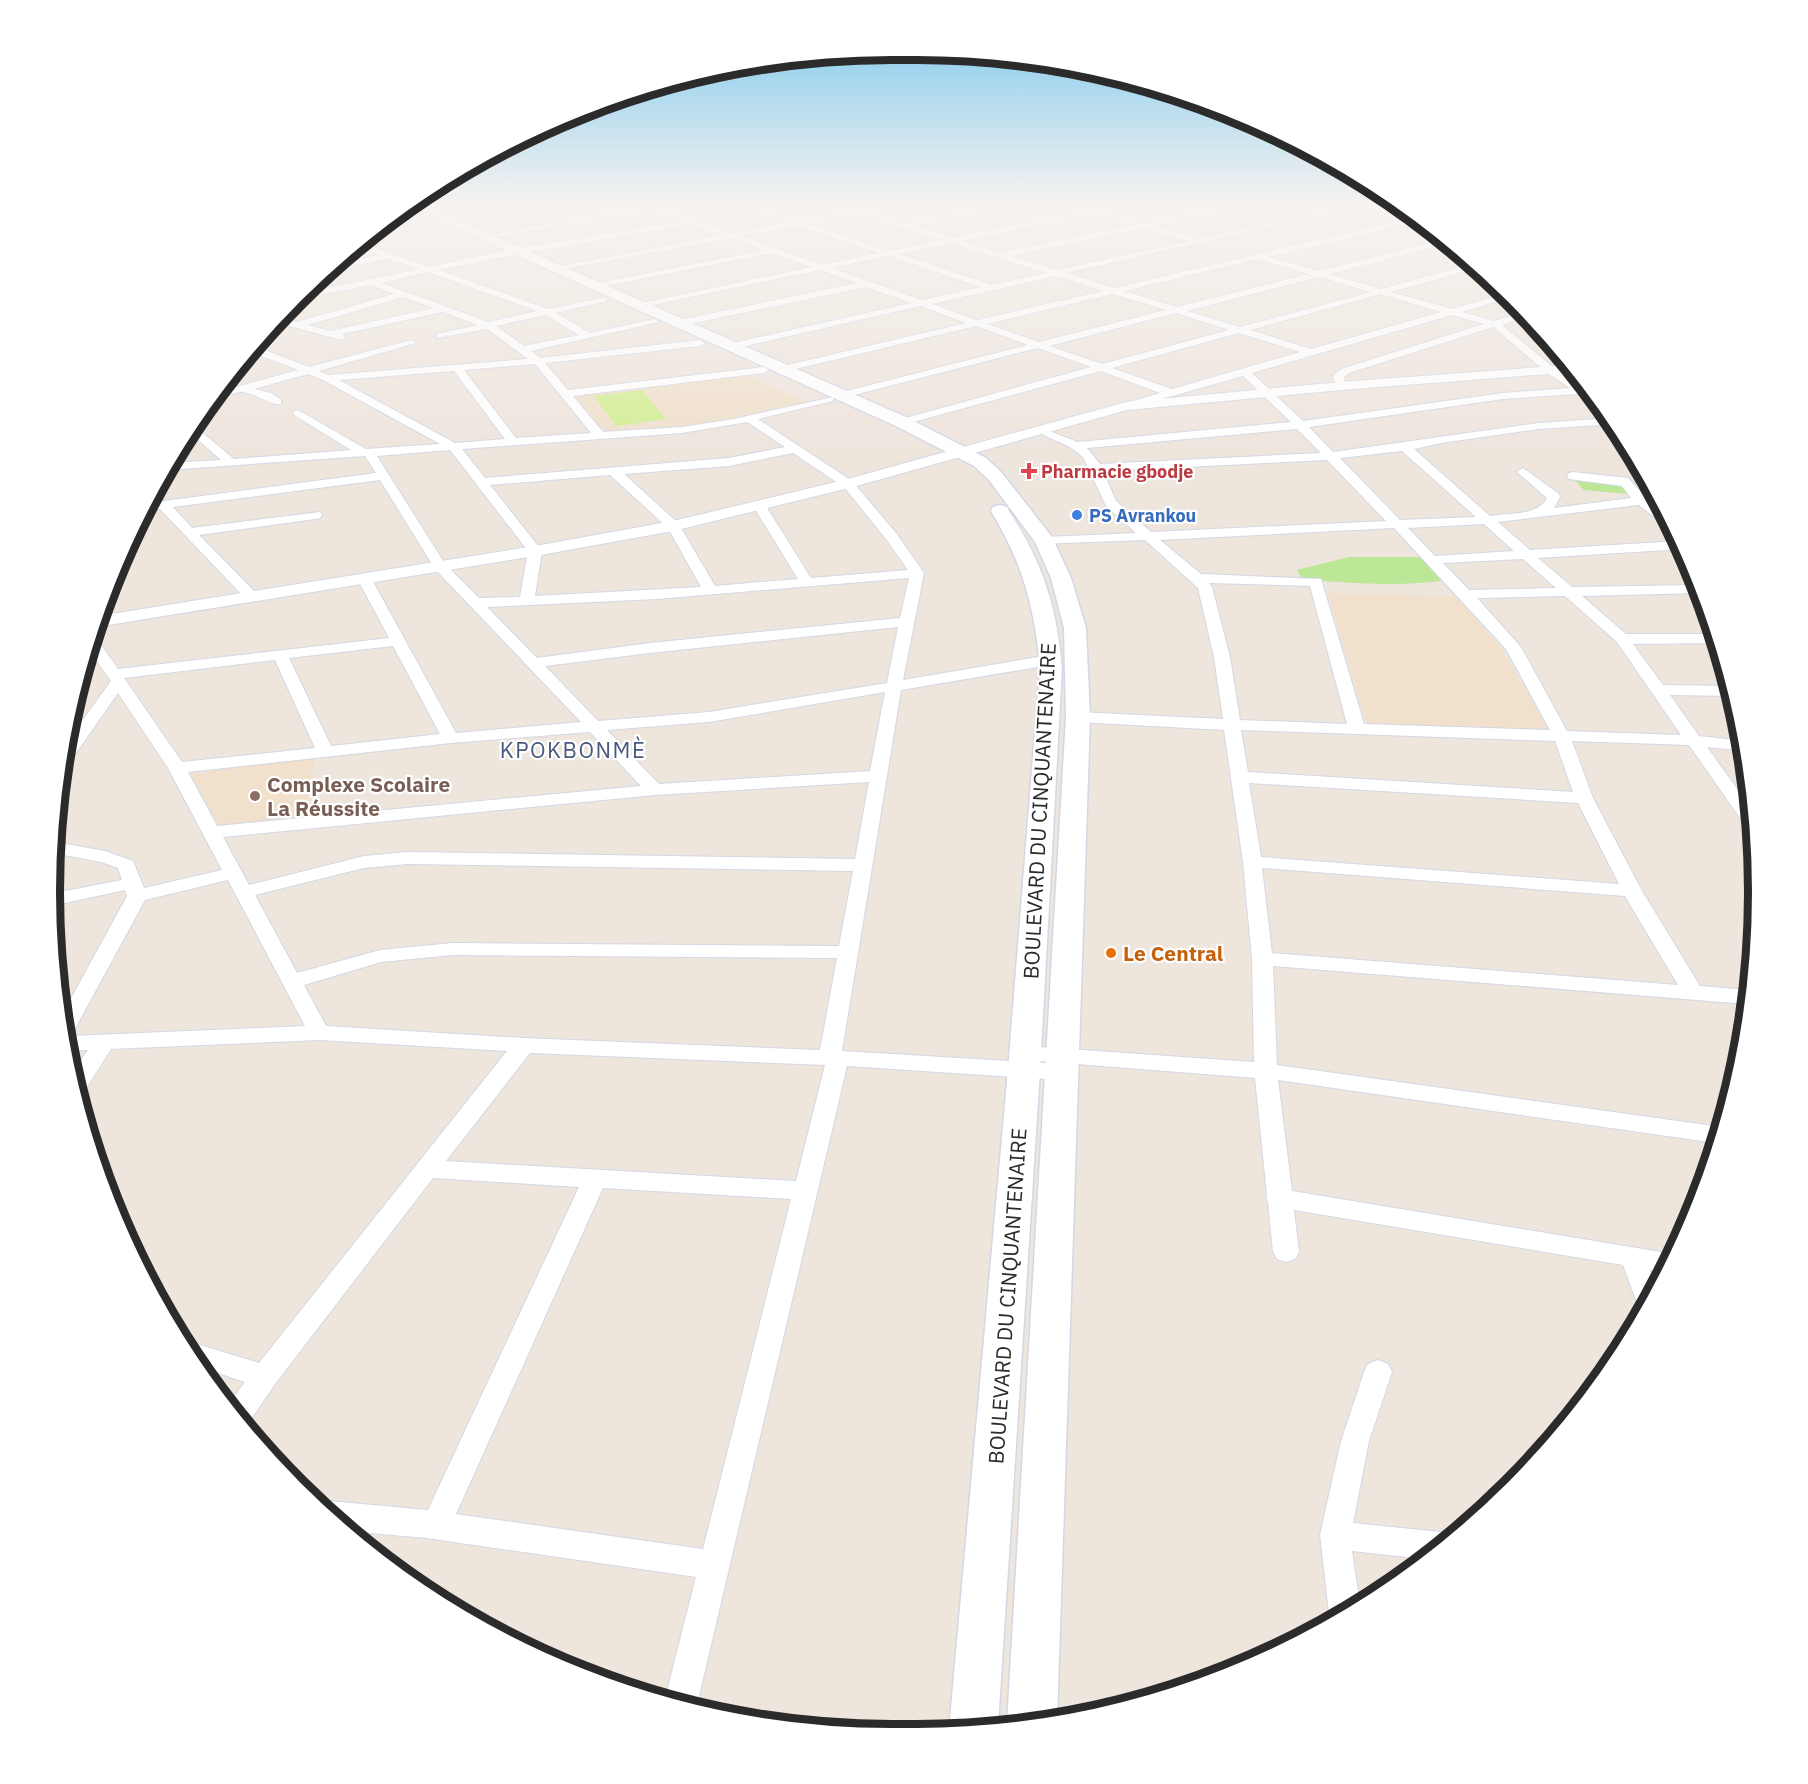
<svg xmlns="http://www.w3.org/2000/svg" width="1808" height="1784" viewBox="0 0 1808 1784" font-family="'IBM Plex Sans',sans-serif">
	<rect width="100%" height="100%" fill="#eee5dd"/>
	<path fill="#f0e0cc" d="M493,205h146l4,1 -104,20z
		M745,374l62,28 -95,22 -106,8 -31,-36z
		M1328,593l129,4 44,52 49,81 -183,-6z
		M315,757l-11,61 -85,9 -28,-53z"/>
	<path fill="#bbe797" d="M1570,475l54,7 5,12 -45,-4z
		M1349,557h69l20,2 19,20c-52,8 -103,5 -155,0l-5,-9z"/>
	<path fill="#d1ee92" d="M642,390l24,29 -50,7 -22,-30z"/>
	<g fill="none" stroke-linecap="round" stroke-linejoin="round">
		<defs>
			<path id="minor" d="M642,205h12l78,28 57,-11 -48,-17h12l46,15 51,-9 -16,-6h13l13,4 40,-4 -31,7 36,11 93,-18h17l-101,21 39,12 130,-27 -19,-6c10,0 21,4 30,4 12,0 24,-4 36,-4l-27,7 40,11 87,-18h16l-93,21 46,13 150,-34h15l-297,68 47,15 301,-71 5,4 -9,2 16,4 6,5 -32,-7 -133,32 51,14 124,-31 5,4 -119,30 52,15 91,-25 5,4 -86,24 61,17 56,-16 4,4 -50,15 32,9 30,-9 4,4 -26,9 52,43 36,24 11,13 -7,-1 -15,-10 -76,5 -194,28 24,25 206,-29 72,-5 5,6 -77,5 -98,14 -27,6 76,67c18,-3 48,0 57,-18l-30,-26 6,-4 36,26 1,3 -6,11 77,-10 -9,-12 -53,-7 -2,-3 2,-3 4,-1 55,6 17,19 10,-2 3,7 -5,1 10,8 8,15 -7,-1 -25,-20 -141,17 32,28 149,-9 4,8 -145,9 34,29 127,-2 1,8 -118,3 44,38h88l3,9 -84,1 30,41 67,1 1,10 -61,-1 29,41 45,5v10l-37,-4 43,60 2,19 -7,-1 -56,-80 -117,-4 21,57 49,93 58,95 49,4 -2,14 -474,-38 4,99 444,62 -5,16 -438,-63 14,111 381,63 -10,18 -13,-2 6,16 -13,24 -4,-2 -16,-43 -329,-55 5,42 -4,7 -9,3 -9,-3 -4,-7 -5,-50 -2,-4 1,-3 -12,-117 -230,-18 -8,-2 -3,-5 3,-5 8,-2 229,16 -2,-103 -9,-97 -19,-132 -146,-8 -8,-5 8,-5 145,7 -9,-62 -16,-69 -53,-48 -105,4 -2,-3 7,-4 91,-4 -30,-27 -23,-49 -13,-10 -35,-16 6,-3 37,14 213,-20 -48,-46 -117,33 -4,-1v-4l38,-11 -59,-22 -199,54 -6,-3 2,-2 193,-53 -53,-19 -196,50 -4,-1v-4l190,-48 -52,-19 -193,46 -5,-3 1,-2 187,-44 -45,-17 -189,43 -4,-1v-4l183,-41 -45,-16 -186,39 -5,-3 5,-3 177,-37 -37,-13 -182,38 -5,-3 178,-38 -38,-14 -179,35 -5,-3 174,-35 -32,-12 -176,33 -4,-3 170,-33 -29,-11 -189,33 -64,13 109,39 59,-12v4l-51,12 34,20 64,-14 5,3 -128,29 9,7 160,-18 5,3 -5,3 -155,17 23,27 196,-23 5,3 -5,3 -191,23 30,36 79,-5 52,-8 99,-22v4l-75,18 94,62 44,52 28,40 -21,107 147,-25 8,5 -8,5 -149,25 -59,361 219,13 8,3 3,5 -3,5 -8,3 -214,-14 -151,643 -31,-10 31,-122 -270,-39 -78,-7 -30,-25 11,-5 99,9 151,-323 -146,-9 -158,206 -28,41h-2l-17,-20 17,-23 -48,-16 -15,-24 5,-1 72,22 248,-312 -188,-11 -208,9 -28,44 -6,1 -6,-19 17,-25 -23,1 -3,-36 65,-119 -2,-6 -74,16 -1,-12 72,-14 -4,-12 -17,-6 -48,-9 1,-11 51,9 28,10 11,27 78,-18 -54,-102 -50,-75 -49,70 -7,1 2,-18 47,-65 -22,-31 4,-12 4,1 21,30 271,-31 -32,-60 7,-4 7,4 85,155 125,-11 -146,-153 -55,-89 -207,27 19,21 128,-16 2,3 -2,3 -5,1 -116,16 57,58 2,3 -7,4 -5,-1 -86,-90 -15,1 4,-7 227,-30 -11,-17 -198,14 3,-7 51,-3 -33,-29 4,-7 42,35 117,-9 -57,-35v-4l4,-1 68,39 74,-5 -117,-64 -15,-6 -54,15 17,4 10,7v4c-11,2 -26,-12 -41,-12 -9,1 -18,7 -28,7l6,-7 80,-22 -47,-18 4,-6 54,21 102,-27 5,3 -97,28 9,4 200,-16 -41,-30 -50,9v-4l41,-9 -35,-13 -101,22 4,3 -5,3 -66,-18 4,-5 18,5 97,-28 -24,-9 -77,15 6,-6 120,-25 -30,-10 -60,10 7,-5 44,-9 -24,-8 5,-4 68,24 74,-16 180,-30 -32,-12 -165,30 -4,-2zM859,214l83,26 -52,11 -82,-27zM1093,214l40,11 -133,28 -38,-12zM798,226l81,27 -57,12 -81,-29zM1143,228l46,13 -132,29 -47,-14zM952,243l94,30 -54,12 -93,-31zM889,256l92,31 -59,13 -91,-32zM1258,259l51,15 -132,33 -53,-16zM428,272l109,39 -48,11 -108,-39zM1056,276l47,15 -126,29 -45,-16zM1319,277l52,15 -131,35 -53,-16zM1113,294l53,16 -127,32 -52,-18zM1381,294l60,18 -130,37 -61,-19zM403,297l31,11 -104,23 -22,-6zM1176,313l53,17 -127,34 -53,-18zM546,315l33,20 -55,11 -28,-20zM1452,315l32,9 -143,45 -8,7 4,12h8l1,-2 -2,-9 5,-4 144,-46 53,45 24,16 -67,5 -200,28 -51,-48zM1239,333l61,19 -128,37 -60,-21zM535,364l56,69 -75,5 -52,-68zM454,371l51,68 -50,4 -116,-63zM747,422l38,25 -56,11 -244,20 -23,-29 220,-16zM1297,429l24,24 -221,11 -13,-16zM450,450l78,101 -8,46 -41,1 -34,-34 -68,-108zM1402,451l74,66 -76,3 -60,-62zM793,453l51,34 42,52 22,31 -97,8 -47,-75 -5,-1 -6,4 45,73 -83,7 -37,-63 -54,-49 105,-8zM1327,460l59,61 -235,11 -35,-31 -13,-30zM610,475l58,53 33,59 -166,9 7,-45 -52,-66zM1484,524l30,27 -79,5 -27,-28zM1394,528l112,121 44,81 -186,-6 -43,-145 -120,-5 -41,-34zM1523,559l33,29 -87,2 -26,-27zM909,578l-9,40 -250,25 -113,15 -50,-51 170,-8zM1209,583l101,3 37,138 -107,-4 -10,-63 -18,-70zM1565,596l52,46 64,93 -114,-4 -46,-84 -44,-49zM898,627l-11,56 -178,29 -111,9 -53,-55 105,-13zM393,646l47,88 -109,12 -42,-88zM275,660l40,88 -133,14 -58,-84zM885,692l-15,79 -211,13 -52,-54 102,-8zM1241,730l314,11 18,51 -325,-20zM590,732l51,54 -424,40 -29,-54 263,-29zM869,782l-14,77 -447,-7 -44,4 -115,29 -26,-48 432,-42zM1249,783l329,20 41,81 -358,-27zM408,864l445,7 -14,75 -386,-3 -73,7 -83,23 -42,-78 109,-27zM1262,868l363,28 53,89 -406,-32zM228,880l77,146 -234,10 74,-136zM453,955l384,3 -17,92 -296,-12 -198,-12 -22,-41 77,-23zM530,1053l295,12 -29,116 -350,-20zM603,1188l188,11 -88,350 -247,-35z
				M1378,1360l10,4 4,8 -23,69 -16,82 88,9 11,5 -27,22 -73,-8 8,54 -28,15 -3,-7 -9,-78 21,-94 23,-69 4,-8z"/>
			<path id="tertiary" d="M1568,365l6,7 -233,18 -214,20 -274,77 -180,44 -138,25 -439,71 3,-11 436,-70 138,-25 171,-41 282,-78 215,-20z"/>
			<path id="secondary" d="M407,205l30,6 471,207 78,40 15,14 51,65 19,41 15,50 4,89 -33,1004 -49,4 -1,-2 59,-1006 -2,-89 -13,-50 -16,-36 -46,-62 -15,-14 -78,-40 -466,-210 -28,-6z
				M1000,505l7,2 2,4c34,52 48,96 53,158l-22,401 -42,656 -49,5 59,-661 32,-401c-5,-61 -17,-105 -49,-158l2,-4z"/>
			<path id="trunk" d="M413,205h25l-6,4 -37,6 10,-8z"/>
		</defs>
		<use href="#minor" stroke="#d2d8e5" stroke-width="2"/>
		<use href="#tertiary" stroke="#d2d8e5" stroke-width="2"/>
		<use href="#secondary" stroke="#d2d8e5" stroke-width="3"/>
		<use href="#trunk" stroke="#c8c8c8" stroke-width="2"/>
		<use href="#minor" fill="#fff" fill-rule="evenodd"/>
		<use href="#tertiary" fill="#fff" fill-rule="evenodd"/>
		<use href="#secondary" fill="#fff" fill-rule="evenodd"/>
		<use href="#trunk" fill="#fba758" fill-rule="evenodd"/>
	</g>
	<linearGradient id="sky" x2="0" y2="1"><stop stop-color="#76c5ed"/><stop offset="0.45" stop-color="#f7f3f0"/><stop offset="1" stop-color="#f7f3f0" stop-opacity="0"/></linearGradient>
	<rect width="1808" height="455" fill="url(#sky)"/>
	<path fill="#e0444e" stroke="#fff" stroke-width="2" d="M1026 462h6v6h6v6h-6v6h-6v-6h-6v-6h6z"/>
	<circle fill="#3f7fe0" stroke="#fff" stroke-width="2" cx="1077" cy="515" r="6"/>
	<circle fill="#8d6e63" stroke="#fff" stroke-width="2" cx="255" cy="796" r="6"/>
	<circle fill="#e8710a" stroke="#fff" stroke-width="2" cx="1111" cy="953" r="6"/>
	<g text-anchor="middle" dominant-baseline="central" stroke-width="4.5" stroke-linejoin="round" paint-order="stroke">
		<g font-size="18" font-weight="bold" fill="#be3a42" stroke="#fff" text-anchor="start">
			<text x="1041" y="471">Pharmacie gbodje</text>
		</g>
		<g font-size="18" font-weight="bold" fill="#366cbe" stroke="#fff" text-anchor="start">
			<text x="1089" y="515">PS Avrankou</text>
		</g>
		<g font-size="21" font-weight="bold" fill="#785e54" stroke="#fff" text-anchor="start">
			<text x="267" y="784">Complexe Scolaire<tspan x="267" dy="24">La Réussite</tspan></text>
		</g>
		<g font-size="21" fill="#2b2b2b" stroke="#fff">
			<text transform="translate(1039 811) rotate(-87)">BOULEVARD DU CINQUANTENAIRE</text>
			<text transform="translate(1007 1296) rotate(-86)">BOULEVARD DU CINQUANTENAIRE</text>
		</g>
		<g font-size="21" font-weight="bold" fill="#c56008" stroke="#fff" text-anchor="start">
			<text x="1123" y="953">Le Central</text>
		</g>
		<g font-size="22" letter-spacing="1.5" fill="#49597e" stroke="#fff">
			<text x="573" y="749">KPOKBONMÈ</text>
		</g>
	</g>
	<path d="M0 0H1808V1784H0ZM892 60H916A832 832 0 0 1 1748 892V892A832 832 0 0 1 916 1724H892A832 832 0 0 1 60 892V892A832 832 0 0 1 892 60Z" fill="#fff" fill-rule="evenodd"/>
	<path fill="none" stroke="#2b2b2b" stroke-width="8" d="M892 60H916A832 832 0 0 1 1748 892V892A832 832 0 0 1 916 1724H892A832 832 0 0 1 60 892V892A832 832 0 0 1 892 60Z"/>
</svg>
